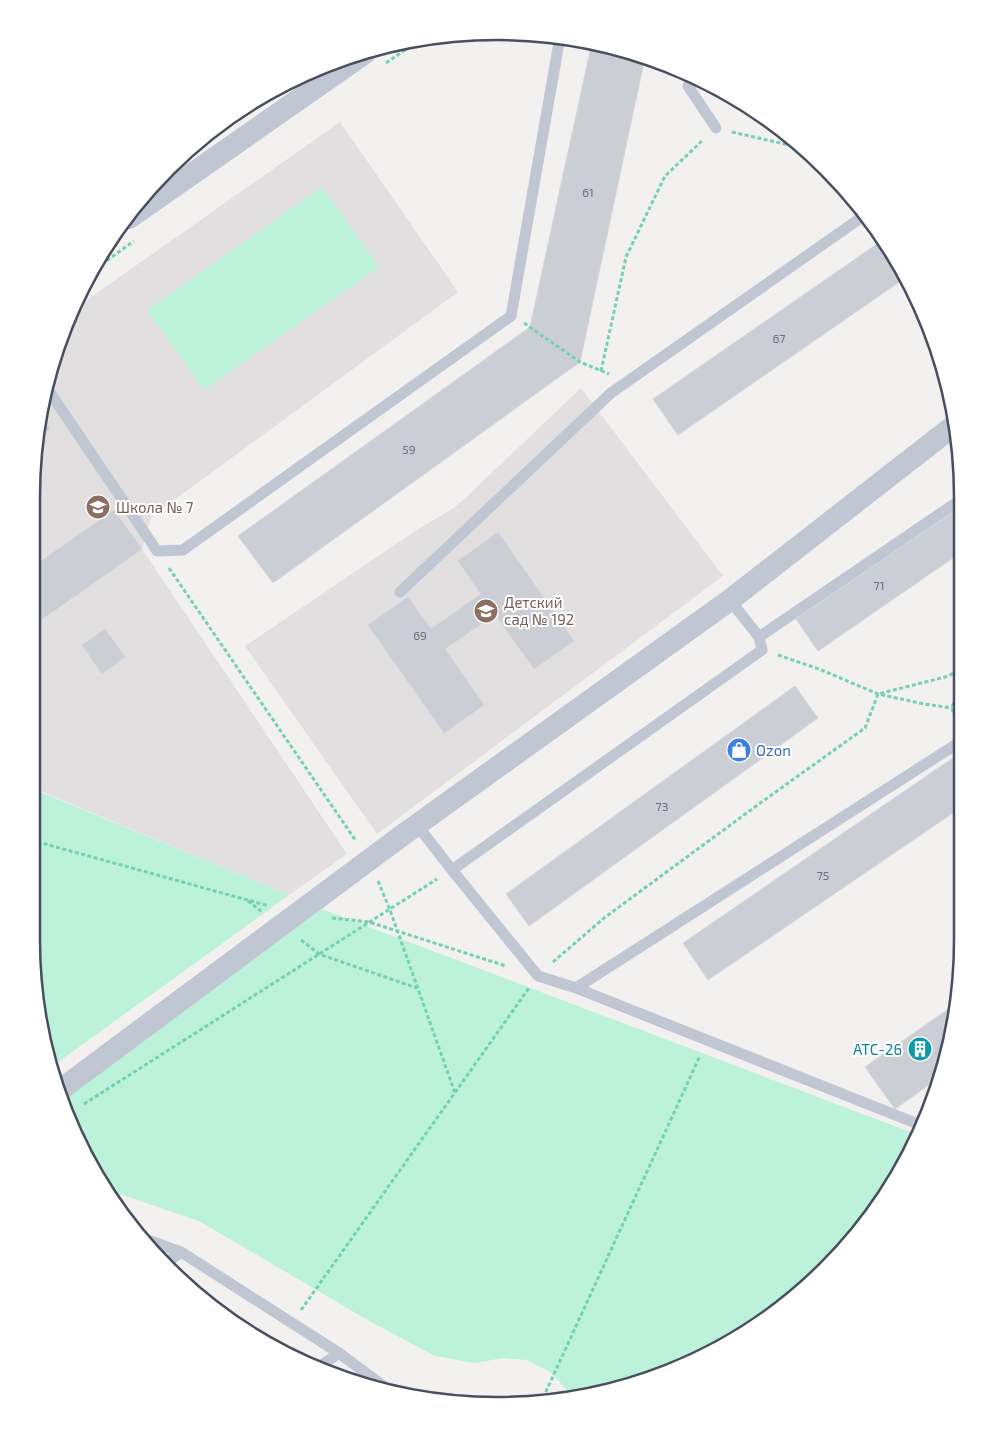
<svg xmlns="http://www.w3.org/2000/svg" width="994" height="1437" viewBox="0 0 994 1437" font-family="'Exo 2',sans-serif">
	<rect width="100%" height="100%" fill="#f3f0f0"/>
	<path fill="#e1dfdf" d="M340,122l118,170 -307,225 -9,32 205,305 -58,41 -258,-108v-290l9,-91 37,-99z
		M581,388l142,188 -346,258 -132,-188 166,-112 47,-29z"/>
	<path fill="#bdf2da" d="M322,187l57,80 -175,123 -57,-80z
		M31,788l258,107 -239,173 -3,-7 -16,-121z
		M322,909l596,226 -34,64 -58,71 -123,88 -115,39h-14l-24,-25 -24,-12 -23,-2 -28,5 -40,-7 -64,-34 -172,-101 -94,-32 -41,-92z"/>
	<path fill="#ccced6" stroke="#d4d5dc" d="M592,42l53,15 -65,305 -50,-35z
		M752,108l4,2 13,11 -5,3z
		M880,242l25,36 -227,157 -25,-36z
		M530,327l50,35 -307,221 -35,-47z
		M39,414l11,15 -13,9z
		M963,505v46l-145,100 -22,-32z
		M114,510l28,39 -111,78v-59z
		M498,532l76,109 -40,28 -39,-55 -50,35 39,56 -40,28 -76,-108 40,-28 23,32 50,-35 -23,-33z
		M105,629l20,28 -23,17 -20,-29z
		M795,686l23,32 -289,208 -23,-32z
		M963,751v55l-255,174 -25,-37z
		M957,1003l-3,28 -14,46 -45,32 -30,-42z
		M180,1268l18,27 -8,-5 -16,-18z"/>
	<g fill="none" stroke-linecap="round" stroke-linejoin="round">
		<path stroke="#73d1b3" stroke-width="3" stroke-dasharray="4 2.5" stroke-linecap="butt" d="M386,63l35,-24
			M732,132l70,16
			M91,272l43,-31
			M524,323l56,39 29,12
			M601,371l25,-114 39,-81 38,-36
			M169,568l187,273
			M778,655l41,14 59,25 46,10 28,4
			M957,725l-5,-17 8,-28 3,-4
			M31,840l238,66
			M378,881l12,29 65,183
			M248,901l13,10
			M332,918l37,4 137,44
			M301,940l18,14 98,34
			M553,962l51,-44 159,-117 102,-73 13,-34 67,-17 18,-8
			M84,1104l353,-225
			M301,1310l228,-322
			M543,1398l157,-342"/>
		<path stroke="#c0c7d2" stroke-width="11" d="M698,79l-10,7 28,42
			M47,388l110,163 26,-1 328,-234 49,-279
			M400,592l211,-199 251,-176
			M759,637l204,-139
			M417,825l35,45 86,106 38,12 347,138
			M452,870l310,-220 -3,-13 -29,-37
			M576,988l387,-248
			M145,1239l36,13 158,101 47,35
			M166,1263l15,-11
			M316,1369l23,-16"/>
		<path stroke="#c0c7d2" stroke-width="22" d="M129,218l236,-165
			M60,1090l340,-253 330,-237 226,-176"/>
	</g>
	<defs>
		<symbol id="school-disc" viewBox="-11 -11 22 22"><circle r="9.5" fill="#8d6e63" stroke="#fff"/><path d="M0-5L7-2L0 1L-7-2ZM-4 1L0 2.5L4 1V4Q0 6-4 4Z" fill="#fff"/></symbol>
		<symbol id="shop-disc" viewBox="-11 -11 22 22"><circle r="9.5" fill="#3f7fe0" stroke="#fff"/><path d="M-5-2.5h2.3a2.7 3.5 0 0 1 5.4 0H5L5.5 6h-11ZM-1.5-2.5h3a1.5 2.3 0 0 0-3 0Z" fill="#fff"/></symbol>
		<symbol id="building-disc" viewBox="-11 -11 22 22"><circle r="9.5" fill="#0f9aa8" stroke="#fff"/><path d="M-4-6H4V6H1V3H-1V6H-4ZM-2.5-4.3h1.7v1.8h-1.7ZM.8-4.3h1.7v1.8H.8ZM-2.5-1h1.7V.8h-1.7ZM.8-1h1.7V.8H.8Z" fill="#fff"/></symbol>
	</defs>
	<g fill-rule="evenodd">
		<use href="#school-disc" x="84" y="493" width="28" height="28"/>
		<use href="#school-disc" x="472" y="597" width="28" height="28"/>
		<use href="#shop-disc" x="725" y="736" width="28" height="28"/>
		<use href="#building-disc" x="906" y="1035" width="28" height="28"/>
	</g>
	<g text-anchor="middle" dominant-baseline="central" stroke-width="4" stroke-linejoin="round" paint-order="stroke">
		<g font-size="12" fill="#686f7d">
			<text x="588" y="192">61</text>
			<text x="779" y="338">67</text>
			<text x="409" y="449">59</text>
			<text x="879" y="585">71</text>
			<text x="420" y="635">69</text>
			<text x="662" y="806">73</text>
			<text x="823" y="875">75</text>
		</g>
		<g font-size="15" fill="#785e54" stroke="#fff" text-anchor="start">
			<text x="116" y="507">Школа № 7</text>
			<text x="504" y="602">Детский<tspan x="504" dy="17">сад № 192</tspan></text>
		</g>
		<g font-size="15" fill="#366cbe" stroke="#fff" text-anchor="start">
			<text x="756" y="750">Ozon</text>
		</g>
		<g font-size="15" fill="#0d838f" stroke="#fff" text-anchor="end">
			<text x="902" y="1049">АТС-26</text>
		</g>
	</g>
	<path d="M0 0H994V1437H0ZM497 40H497A457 457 0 0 1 954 497V940A457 457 0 0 1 497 1397H497A457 457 0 0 1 40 940V497A457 457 0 0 1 497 40Z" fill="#fff" fill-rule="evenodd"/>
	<path fill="none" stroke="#474f5f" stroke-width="2.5" d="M497 40H497A457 457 0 0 1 954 497V940A457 457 0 0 1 497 1397H497A457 457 0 0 1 40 940V497A457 457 0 0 1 497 40Z"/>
</svg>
